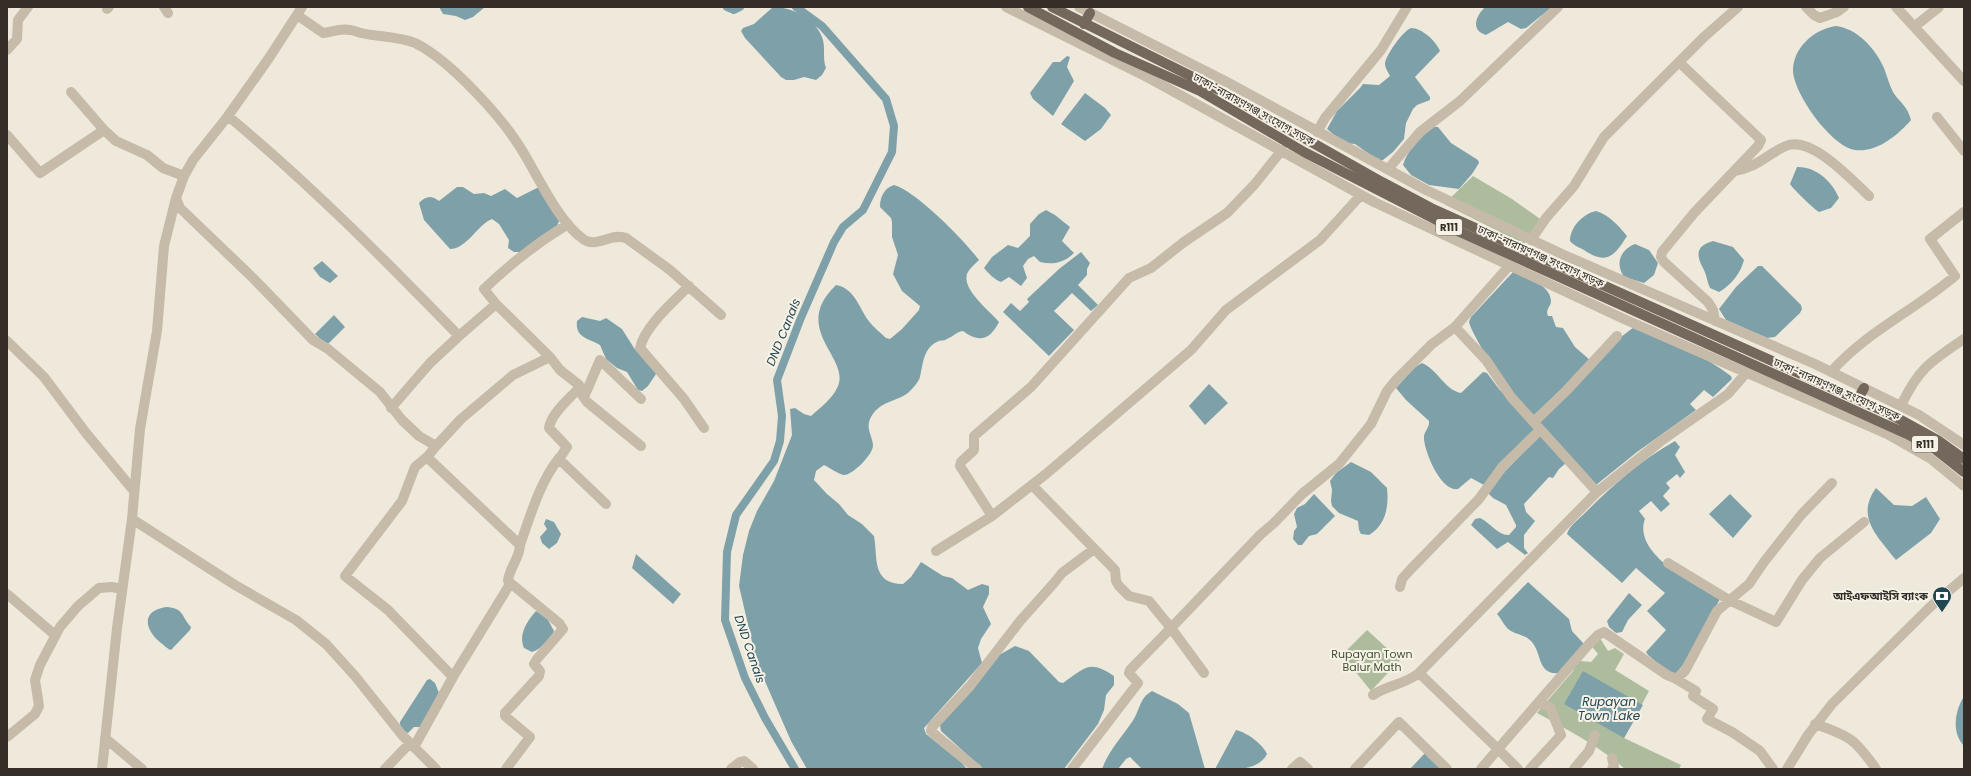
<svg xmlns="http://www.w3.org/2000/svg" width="1971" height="776" viewBox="0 0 1971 776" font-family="Poppins,'Noto Sans Bengali',sans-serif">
	<rect width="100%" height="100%" fill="#efe9dc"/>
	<path fill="#adbc9d" d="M1473,176l39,23 31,22 -19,23 -80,-40z
		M1367,630l33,30 -29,31 -29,-36z
		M1598,635l10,16 7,-3 9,6 -9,16 34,21 -25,47 57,27 -2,4h-54c-26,-23 -57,-39 -88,-56l36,-42 4,-13 4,3 10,1 7,-8 -9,-11z"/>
	<path fill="#7ea1a9" d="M439,7h46l-12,10 -8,3 -9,-4 -13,-2z
		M773,7c19,0 42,11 49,30 4,10 0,21 4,31l-4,7 -6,5 -12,-3 -10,3h-8l-5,-3 -36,-39 -4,-7 2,-3 11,-4z
		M1485,7h67l-26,21 -5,1 -13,-7 -22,13c-16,-5 -10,-19 -1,-28z
		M1835,26c22,2 40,22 49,42 3,8 5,16 9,24 7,11 14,13 18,28 -13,15 -34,33 -56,30 -24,-4 -61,-56 -62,-79 0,-23 20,-41 42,-45z
		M1411,28c11,0 25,13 29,23l-25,26 15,20v3l-13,5 -4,4 -7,14 -2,16 -11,13 -10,8 -4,1 -24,-17 -11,-1 -17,-14 10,-18 23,-23 3,-4 16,1 11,-9c-2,-4 -5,-8 -5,-12 0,-8 18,-33 26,-36z
		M1067,56l3,1 -3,10 7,14 -21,35 -20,-17 -3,-6 23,-31h7z
		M1085,93l20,15 6,7 -10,14 -16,12 -24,-17z
		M1433,127h5l13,16 27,17 1,3 -7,11 -13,15 -30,-4 -18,-10 -8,-10c4,-15 18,-28 30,-38z
		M1797,167c18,-1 35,14 42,31l-8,10 -12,4c-5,-3 -26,-23 -29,-28z
		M894,185c22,6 70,55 85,75 -4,4 -10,9 -12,14 -5,16 23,37 32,48 -9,18 -20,21 -36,9 -7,1 -9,5 -16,8 -2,2 -6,1 -8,2 -16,6 -16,24 -19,36 -2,6 -7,11 -11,15 -11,10 -30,8 -39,27 -4,10 2,16 3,26 1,9 -22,32 -30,30 -6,-2 -13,-7 -19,-10l-8,6 -2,9 13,14 12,10 9,11 14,9 12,12c4,21 -3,48 29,48l8,-7 10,-15 22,14 9,2 16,12 14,-6 7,2v8l-6,13 8,17 -10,15 -3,9 4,15 -58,65 2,6 36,29 5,6h-160l-16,-28 -34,-78 -18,-77 4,-31 6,-24 8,-20 17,-30 18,-46 -2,-26 5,-1 9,6 7,2c9,-8 23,-19 27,-30 12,-29 -48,-57 -2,-101 18,3 23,22 32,35 5,7 12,12 18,18l4,1 12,-10 17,-19 1,-4 -18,-15 -9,-17 5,-19 -6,-18v-15l-1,-4 -11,-11c0,-10 4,-19 14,-22z
		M457,187h6l11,7 10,-1 7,3 14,-7 12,9 22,-11 20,34 -2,5 -37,26h-6l-6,-4 1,-8 -10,-16 -7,-5c-14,5 -25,30 -42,30l-26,-29 -5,-17c7,-7 12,-8 20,-2z
		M1046,210l9,5 15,12 -8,14 12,12c-10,10 -21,12 -34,9l-6,-6 -6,3 -5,7 4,12 -6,8 -12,-9 -8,5c-6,-2 -13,-9 -17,-14l8,-11 16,-12 10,3 12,-12v-12l9,-10z
		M1596,211c13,4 22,14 31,25 -13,21 -21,29 -43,14 -5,-3 -10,-4 -14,-9 0,-13 12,-27 26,-30z
		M1713,241l20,6 11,13c-3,13 -14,26 -25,32l-9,-4c-3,-6 -3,-12 -6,-18 -8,-14 -9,-24 9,-29z
		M1635,244l14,6 9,13 -4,12 -10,8 -20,-6c-9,-13 -4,-27 11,-33z
		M1081,252l9,11 -3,6v6l-9,10 20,20 -7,6 -19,-18 -18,18 20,19 -25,26 -46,-44 8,-9 9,8 9,-9 -2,-3 32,-30z
		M322,261l16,15 -8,7 -10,-6 -7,-9z
		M1758,266h4l39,39 1,4 -2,4 -25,24 -8,1 -41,-18 -7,-11 17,-22z
		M1513,272c13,6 37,12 38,29 0,6 -6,8 -3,15h4l4,11 7,1 12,19 16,14 -57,54c-15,-6 -61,-76 -65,-93l2,-5z
		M334,315l11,12 -18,18 -12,-11z
		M582,317l18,4 6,-3 16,11 12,19 21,23 1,3 -8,12 -6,5 -4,-1 -11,-18 -10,-4 -11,-9 -6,-14c-12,-7 -25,-7 -23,-24z
		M1634,327c33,14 69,27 97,49l1,3 -19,18 -9,-7 -14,14 6,6 -59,42 -41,33 -57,-62 78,-83z
		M1422,363c15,6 23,27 39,30l22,-21 4,1 12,16 38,42 -53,54 -13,-7 -13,11c-17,3 -33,-36 -34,-50 -1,-7 6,-11 5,-18l-23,-21 -10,-12 19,-21z
		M1209,384l19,19 -23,22 -16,-19z
		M1541,434l25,29 -7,6 -6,9 -4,-1 -25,27 2,8 9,9 -11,14v13l4,5 -3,2 -17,-13 -11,7 -26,-24 4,-6 5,-1c9,4 19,18 29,17l7,-8v-2l-10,-20 -13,-7 -5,-5 1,-5z
		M1675,441l5,6 -5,8 10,17 -5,6 -3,-4 -11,9 4,5 -7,8 7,8 -9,8 -10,-11 -12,10 6,8c-13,35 51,66 75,80l-37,66 -7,8 -8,-1 -20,-17 -2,-3 20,-22 -19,-19 18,-18 -29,-25 -14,15 -55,-49c2,-8 12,-15 18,-21 28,-28 56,-53 90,-72z
		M1351,462l20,10 16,16c2,18 -1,37 -18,47l-8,-1 -2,-4 -1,-9 -19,-8 -7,-7 -1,-5 1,-11 -2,-9 6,-8z
		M1876,488l18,17 18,1 14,-9 14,22 -9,14 -35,27c-18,-23 -41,-43 -20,-72z
		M1314,494l21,22 -18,18 -8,2 -7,9h-4l-5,-6 1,-8 3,-4 -3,-13 3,-6 8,-4z
		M1730,494l22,22 -19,22 -24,-24z
		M546,519l8,3 7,12 -4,9 -8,6 -7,-6 -2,-6 7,-8 -3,-5z
		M636,554l45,40 -8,10 -41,-36z
		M1528,582l41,37 3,12 12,13 -26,29c-19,2 -17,-18 -24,-28 -6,-10 -14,-9 -23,-14 -6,-3 -10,-13 -14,-17z
		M1629,593l13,12 -14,15 -6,12 -6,1 -7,-6 -2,-6z
		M166,607c18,1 15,9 25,20l-1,3 -19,20c-4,-1 -7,-5 -10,-7 -16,-13 -21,-32 5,-36z
		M536,611l11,7 7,13c-3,8 -14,19 -22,21l-8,-4c-6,-13 3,-27 12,-37z
		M1015,646l14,5 30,31 4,1c22,-15 26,-24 51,-7v9l-8,10 -2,15 -6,14 -34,45h-81l-42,-38 -1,-6 59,-70z
		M1583,671l60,34 -19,33 -60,-34z
		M430,679l5,4 4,10 -18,34h-7l-6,6c-4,-1 -9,-7 -8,-11l27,-42z
		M1152,691l26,13 11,9 16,56h-63l-12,-12 -4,2 -8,10h-16c7,-19 19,-31 30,-47 8,-11 7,-24 20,-31z
		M1964,696v50c-13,-14 -9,-35 0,-50z
		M1236,730c10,2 27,14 31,24 -9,18 -35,15 -52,15z
		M1425,753l17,16h-32z"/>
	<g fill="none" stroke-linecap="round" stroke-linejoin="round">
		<path stroke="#7ea1a9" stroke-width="8" d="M727,7l7,3 6,-3
			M795,769l-30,-51 -20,-40 -20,-58 2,-68 9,-37 38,-54 6,-20 2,-25 -5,-36 23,-60 34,-78 9,-15 20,-17 29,-58 2,-26 -8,-27 -64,-73 -26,-19"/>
		<path stroke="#c6baa9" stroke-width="10" d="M164,7l4,6
			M1006,7l143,71 225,124 250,117 263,115 44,25 33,27
			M1079,7l144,73 203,110 138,65 251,109 104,51 45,30
			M1806,7l8,8 6,3 17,-6 7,-5
			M1896,7l68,74
			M107,9l2,-2
			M297,15l26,18c9,-1 17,-5 27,-3 3,0 7,2 11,3 17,4 38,3 54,10 35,17 88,75 108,109 16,26 35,69 60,87 14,10 28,-7 43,-1l44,32 51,45
			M1914,27l25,-20
			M7,50l10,-11 1,-19 10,-13
			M1680,63l81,77 -3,6 -64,67 -32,39 -1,5 3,5 44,40 5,8 2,11
			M71,92l33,38 12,11 31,14 16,13 21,8
			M228,116c82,68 157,144 231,220l-29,27 -39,45
			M1937,117l27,34
			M1317,132l8,-14 56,-68 26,-43
			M7,135l33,38 64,-43
			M1388,169l32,-37 40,-31 98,-94
			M1734,171c23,-3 33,-17 52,-25 25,-11 66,34 83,50
			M176,198l4,10 73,70 60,62 15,9 52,43 22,28 17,16 17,10 -8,10 2,4 90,85c0,13 -11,23 -12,36l51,42 4,6 -26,30 -3,5 6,7 -1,5 -34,37v3l25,21 -24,32
			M1531,240l15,-22 28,-32 30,-49 100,-100 34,-30
			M689,286c-15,15 -45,41 -49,62l44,51 20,29
			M496,304l-12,-15c26,-25 53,-46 84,-65
			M1455,327l31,33 25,37 86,95
			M459,336l37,-32 54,53 10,13 19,15 -1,4 9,13 54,44
			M7,341l37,36 42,56 48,58
			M1831,372c35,-40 84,-62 124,-96l-25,-37 34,-27
			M578,389c-10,11 -27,25 -29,39l18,19 -8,12 47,45
			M584,397l16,-37 41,39
			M1901,406c17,-37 30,-45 63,-67
			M1534,422l32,-31 51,-55
			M436,446l25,-27 52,-44 37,-18
			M428,456l-13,11 -13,34 -57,75 43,34 65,67
			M1032,485l83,85 1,11 3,5 10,10 20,5 22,27 90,-94 13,-11 28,-29 37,-30 32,-40 16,-33 9,-11 36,-36 23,-17 54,-61
			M992,516l-32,-50 1,-4 13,-12v-14l57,-49 98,-109 22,-10 33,-26 43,-29 27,-28 28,-35
			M132,519l103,66 61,35 30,24 29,32 47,59 34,34
			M520,545c11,-31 19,-61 39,-87
			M936,551l56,-35 54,-42 145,-124 35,-40 94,-70 41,-45
			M1668,563l61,37 47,22 26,-42 18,-22 44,-36
			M1400,587l2,-8 8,-9 69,-71 24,-33 37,-36
			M7,594l48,41
			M1419,673l79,76 91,-105 9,-9 6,-3 63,43 9,4 9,-8 32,-60 32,-27 15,-22 37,-47 31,-32
			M1676,679l20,12 -3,5 20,13 -6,10 25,13 28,19 13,18
			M1373,695c15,-10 33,-11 46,-22l178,-181 64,-51 67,-47 19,-22
			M1815,724c35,12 40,15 61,45
			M7,737l28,-23 4,-8 -4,-26 5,-15 20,-38 18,-21 21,-18 13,-1 10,2
			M105,738l37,31
			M414,747l39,-70 57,-93
			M1612,758l2,9 -2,2
			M102,769l15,-141 15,-109 8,-90 17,-98 7,-85 12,-48 8,-22 9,-16 35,-44 41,-58 33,-51
			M385,769l25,-26
			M731,769l9,-7 4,-1 9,8
			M977,769l-43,-35 -3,-3 1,-4 38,-41 50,-65 34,-38 8,-10 32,-24
			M1072,769l66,-86 -9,-10 1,-3 41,-42 33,45
			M1292,769l8,-7 8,7
			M1355,769l44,-47 48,47
			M1481,769l17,-20 20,20
			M1530,769l31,-34 -11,-28 -11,-4
			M1574,769l15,-18 6,-16
			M1787,769l21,-34 24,-31 98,-97 34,-29"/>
		<path stroke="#74675b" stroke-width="10" d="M1028,7l87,46 85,38 104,61 156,80 449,203 26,14 29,23
			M1052,7l169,84 161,91 49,26 457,205 51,28 25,18
			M1084,24l6,-11
			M1858,399l6,-11"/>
	</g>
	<defs>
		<symbol id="bank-pin" viewBox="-11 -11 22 30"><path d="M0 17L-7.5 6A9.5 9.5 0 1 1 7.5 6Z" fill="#224751" stroke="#f7f2e7"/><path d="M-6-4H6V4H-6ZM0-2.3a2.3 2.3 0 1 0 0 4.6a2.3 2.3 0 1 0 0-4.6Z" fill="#fff"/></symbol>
	</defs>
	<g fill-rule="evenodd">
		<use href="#bank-pin" x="1931" y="585" width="22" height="30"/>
	</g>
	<g text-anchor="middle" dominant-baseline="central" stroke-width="4" stroke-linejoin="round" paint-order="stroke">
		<g fill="#f7f2e7" stroke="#6e6861" stroke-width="1">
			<rect x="1436" y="219" width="26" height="16" rx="3"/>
			<rect x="1912" y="436" width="26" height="16" rx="3"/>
		</g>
		<g font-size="10" font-weight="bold" fill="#342d28">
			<text x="1449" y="227">R111</text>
			<text x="1925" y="444">R111</text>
		</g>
		<g font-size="11" fill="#342d28" stroke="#f7f2e7">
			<text transform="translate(1254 109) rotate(29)">ঢাকা-নারায়ণগঞ্জ সংযোগ সড়ক</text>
			<text transform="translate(1541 256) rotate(24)">ঢাকা-নারায়ণগঞ্জ সংযোগ সড়ক</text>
			<text transform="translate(1837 389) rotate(24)">ঢাকা-নারায়ণগঞ্জ সংযোগ সড়ক</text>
		</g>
		<g font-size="11" font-weight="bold" fill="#342d28" stroke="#f7f2e7" text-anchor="end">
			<text x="1928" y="596">আইএফআইসি ব্যাংক</text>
		</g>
		<g font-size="11" fill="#3f4f2e" stroke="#f7f2e7">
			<text x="1372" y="654">Rupayan Town<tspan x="1372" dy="13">Balur Math</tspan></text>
		</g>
		<g font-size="12" font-style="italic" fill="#224751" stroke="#f7f2e7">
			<text transform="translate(783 332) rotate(-68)">DND Canals</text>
			<text transform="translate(750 649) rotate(71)">DND Canals</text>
			<text x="1609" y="701">Rupayan<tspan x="1609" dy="14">Town Lake</tspan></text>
		</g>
	</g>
	<rect width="1971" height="776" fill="none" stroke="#342d28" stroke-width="16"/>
</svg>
